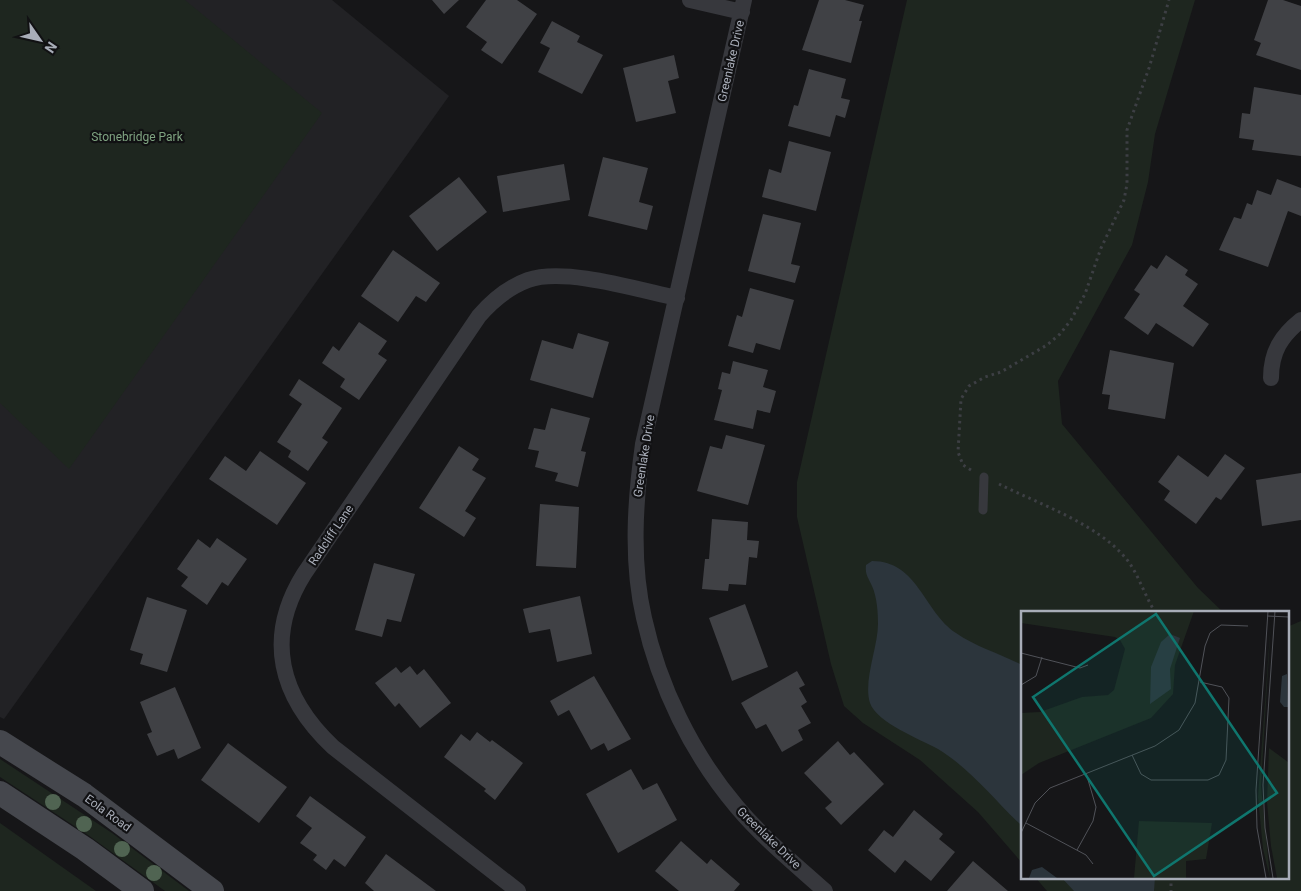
<svg xmlns="http://www.w3.org/2000/svg" width="1301" height="891" viewBox="0 0 1301 891" font-family="Roboto,sans-serif">
	<rect width="100%" height="100%" fill="#161618"/>
	<path fill="#222225" d="M0,0h332l117,96 -445,623 -4,-2z"/>
	<path fill="#1e261f" d="M0,0h185l137,113 -253,356 -69,-66z
		M907,0h288l-40,134 -7,48 -16,63 -74,136 4,43 136,164 25,24h-201v251l-44,-51 -58,-52 -57,-37 -19,-17 -13,-42 -34,-147v-35z
		M1301,621v270h-254l-12,-14h252v-250z
		M0,759l112,74 77,58h-24l-77,-56 -88,-58z
		M0,823l96,68h-96z"/>
	<path fill="#2c353c" d="M872,561c46,0 52,51 84,72 20,14 45,21 66,32v161c-28,-26 -51,-57 -84,-77 -18,-10 -61,-26 -68,-46 -7,-22 8,-56 8,-79 0,-12 -1,-27 -6,-38 -4,-9 -7,-11 -6,-21z
		M1061,877h94l-1,14h-80z"/>
	<path fill="#404145" d="M432,0h27l-15,14z
		M486,0h31l20,14 -35,50 -21,-14 6,-8 -21,-15z
		M819,0h26l19,5 -5,16h3l-11,42 -49,-13z
		M1268,0h15l18,6v64l-45,-15 5,-12 -7,-3z
		M552,21l28,15 -3,6 26,13 -21,39 -44,-22 12,-24 -10,-5z
		M674,55l5,23 -11,3 8,32 -40,9 -13,-54z
		M809,69l37,10 -5,19 9,2 -5,18 -9,-3 -6,22 -42,-11 6,-21 4,1z
		M1254,87l47,8v61l-49,-6 2,-10 -15,-2 3,-25 8,1z
		M789,141l42,11 -15,59 -54,-14 7,-28 12,4z
		M603,157l45,11 -9,34 14,4 -6,24 -59,-14z
		M564,164l6,36 -67,12 -6,-36z
		M459,177l28,35 -50,39 -28,-35z
		M1277,179l24,9v28l-13,-5 -20,56 -49,-17 15,-33 7,2 6,-16 5,2 5,-15 14,5z
		M763,214l38,9 -10,41 9,2 -5,17 -47,-12z
		M393,250l47,33 -14,19 -10,-6 -18,26 -37,-26z
		M1166,255l22,15 -3,5 13,9 -15,22 26,18 -16,23 -37,-24 -8,12 -24,-17 16,-24 -6,-4 17,-25 6,4z
		M750,288l44,12 -14,50 -24,-7 -3,10 -25,-7 9,-31 5,2z
		M359,322l28,19 -9,13 9,6 -28,40 -19,-13 5,-8 -23,-16 11,-17 6,5z
		M578,333l31,9 -16,56 -63,-18 12,-40 31,9z
		M1110,350l64,13 -9,56 -57,-10 2,-14 -8,-1z
		M733,361l35,9 -5,17 13,4 -6,22 -13,-3 -4,19 -39,-9 8,-30 -4,-1 4,-17 8,2z
		M299,379l43,29 -20,30 6,4 -20,29 -20,-14 3,-6 -14,-9 25,-38 -13,-9z
		M551,408l39,10 -9,33 5,1 -8,35 -23,-6 3,-8 -23,-6 4,-16 -11,-2 6,-21 11,2z
		M726,435l39,10 -17,60 -51,-14 13,-45 12,3z
		M459,446l20,13 -7,11 14,8 -21,33 11,7 -12,19 -45,-29z
		M260,451l46,32 -29,42 -68,-46 16,-23 21,15z
		M1225,454l20,14 -24,32 -5,-3 -20,27 -32,-24 6,-9 -12,-9 20,-27 30,22z
		M1301,473v47l-39,6 -6,-46z
		M540,504l39,3 -3,61 -40,-2z
		M712,519l36,3 -1,18 12,1 -2,17 -8,-1 -3,28 -17,-1 -1,7 -26,-2 3,-30h4z
		M217,538l30,21 -19,27 -6,-4 -15,23 -26,-19 7,-9 -11,-8 21,-30 12,9z
		M374,563l41,11 -14,48 -14,-3 -5,18 -27,-7z
		M580,596l12,58 -35,8 -7,-33 -21,4 -6,-24z
		M147,597l40,13 -20,62 -27,-8 3,-10 -13,-4z
		M745,604l23,63 -36,14 -23,-63z
		M410,666l7,9 7,-6 27,34 -31,25 -21,-25 -4,4 -20,-24 21,-16 5,6z
		M797,671l8,14 -6,3 8,14 -6,4 10,17 -13,7 5,10 -21,12 -16,-28 -10,5 -15,-26z
		M594,676l37,63 -23,12 -4,-8 -13,7 -22,-40 -11,6 -8,-15z
		M175,687l26,61 -23,11 -4,-10 -17,7 -10,-22 5,-2 -12,-30z
		M477,732l13,10 2,-2 31,23 -28,37 -11,-9 2,-2 -42,-32 17,-23 9,7z
		M838,741l12,14 4,-3 30,32 -43,41 -16,-17 7,-6 -28,-29z
		M228,743l59,44 -28,36 -58,-43z
		M631,769l12,21 14,-7 20,37 -59,33 -32,-59z
		M310,796l56,41 -21,30 -11,-8 -8,11 -13,-10 4,-5 -17,-12 12,-15 -16,-12z
		M914,810l29,24 -4,5 16,13 -24,29 -26,-21 -10,13 -27,-23 16,-20 9,7z
		M681,841l26,23 4,-5 29,25 -6,7h-55l-24,-20z
		M386,854l50,37h-62l-9,-8z
		M973,861l35,30h-61z"/>
	<g fill="none" stroke-linecap="round" stroke-linejoin="round">
		<path stroke="#3d3f44" stroke-width="3" stroke-dasharray="2.5 4" stroke-linecap="butt" d="M971,470l-8,-5 -5,-13 3,-53 8,-13 16,-9 16,-5 46,-27 13,-11 11,-14 14,-26 16,-46 23,-48 3,-16v-54l22,-62 20,-68
			M999,484c42,21 100,40 129,77 11,15 17,35 27,51
			M1171,877v14"/>
		<path stroke="#37383d" stroke-width="9" d="M983,510l1,-33"/>
		<path stroke="#37383d" stroke-width="16" d="M690,0l52,12
			M744,0l-101,444c-8,57 -12,118 1,174 15,68 48,136 93,189 26,31 58,57 88,84
			M1271,378c0,-26 10,-42 30,-58
			M518,891l-185,-144c-53,-50 -69,-109 -29,-173l175,-258c13,-15 30,-29 49,-36 37,-13 111,10 149,18"/>
		<path stroke="#45474d" stroke-width="24" d="M0,742l84,53 128,96
			M0,793l85,56 57,42"/>
	</g>
	<g fill="#506452">
		<circle cx="53" cy="802" r="8"/>
		<circle cx="84" cy="824" r="8"/>
		<circle cx="122" cy="849" r="8"/>
		<circle cx="154" cy="873" r="8"/>
	</g>
	<g text-anchor="middle" dominant-baseline="central" stroke-width="4.5" stroke-linejoin="round" paint-order="stroke">
		<g font-size="12" fill="#a8adb8" stroke="#111113">
			<text transform="translate(731 61) rotate(-77)">Greenlake Drive</text>
			<text transform="translate(644 456) rotate(-81)">Greenlake Drive</text>
			<text transform="translate(331 535) rotate(-56)">Radcliff Lane</text>
			<text transform="translate(108 813) rotate(36)">Eola Road</text>
			<text transform="translate(769 838) rotate(44)">Greenlake Drive</text>
		</g>
		<g font-size="12" fill="#7fa381" stroke="#111113">
			<text x="137" y="137">Stonebridge Park</text>
		</g>
	</g>
	<g transform="translate(1021 611)">
		<rect width="268" height="268" fill="#161618"/>
		<path d="M0,0h173l-19,54 -2,29 -22,24 -112,45 -18,12v-62l19,-1 42,-15 26,-2 6,-5 11,-41 -5,-9 -5,-3 -94,-14zM250,9l-10,166 9,92 -7,-29 -5,-52zM248,137l19,14v116h-11l-6,-32 -4,-44zM118,210l73,2 -6,36 -20,2v17h-52z" fill="#1e261f"/>
		<path d="M149,23l10,4 -10,31 1,20 -21,15 1,-37 10,-25zM266,63l1,33h-4l-4,-5 2,-26zM21,256l15,11h-28l3,-8z" fill="#2c353c"/>
		<path fill="none" stroke="#505258" stroke-width="1" d="M246,5l22,1M0,42l59,15 8,-3M0,74l15,-9 6,-19M111,144l9,19 10,6h57l11,-5 7,-15 3,-62 -7,-11 -22,-5M5,212l60,32 7,9M0,222l14,-30 15,-15 105,-42 24,-16 16,-27 10,-57 5,-13 11,-8 27,1M56,239l16,-29 3,-14 -10,-34M245,267l-9,-50 -1,-38 12,-179M252,267l-8,-50 -2,-43 12,-174"/>
		<path fill="#0f766e" fill-opacity="0.15" stroke="#0f766e" stroke-width="2.5" d="M135,3l121,179 -123,83 -121,-179z"/>
		<rect width="268" height="268" fill="none" stroke="#a8adb8" stroke-width="2.5"/>
	</g>
	<g transform="translate(40 40) rotate(124)" stroke="#111113" stroke-width="4" paint-order="stroke">
	<path d="M0-4L9 19L0 12L-9 19Z" fill="#a8adb8"/>
	<text y="-8" font-size="14" font-weight="bold" text-anchor="middle" fill="#a8adb8">N</text>
	</g>
</svg>
